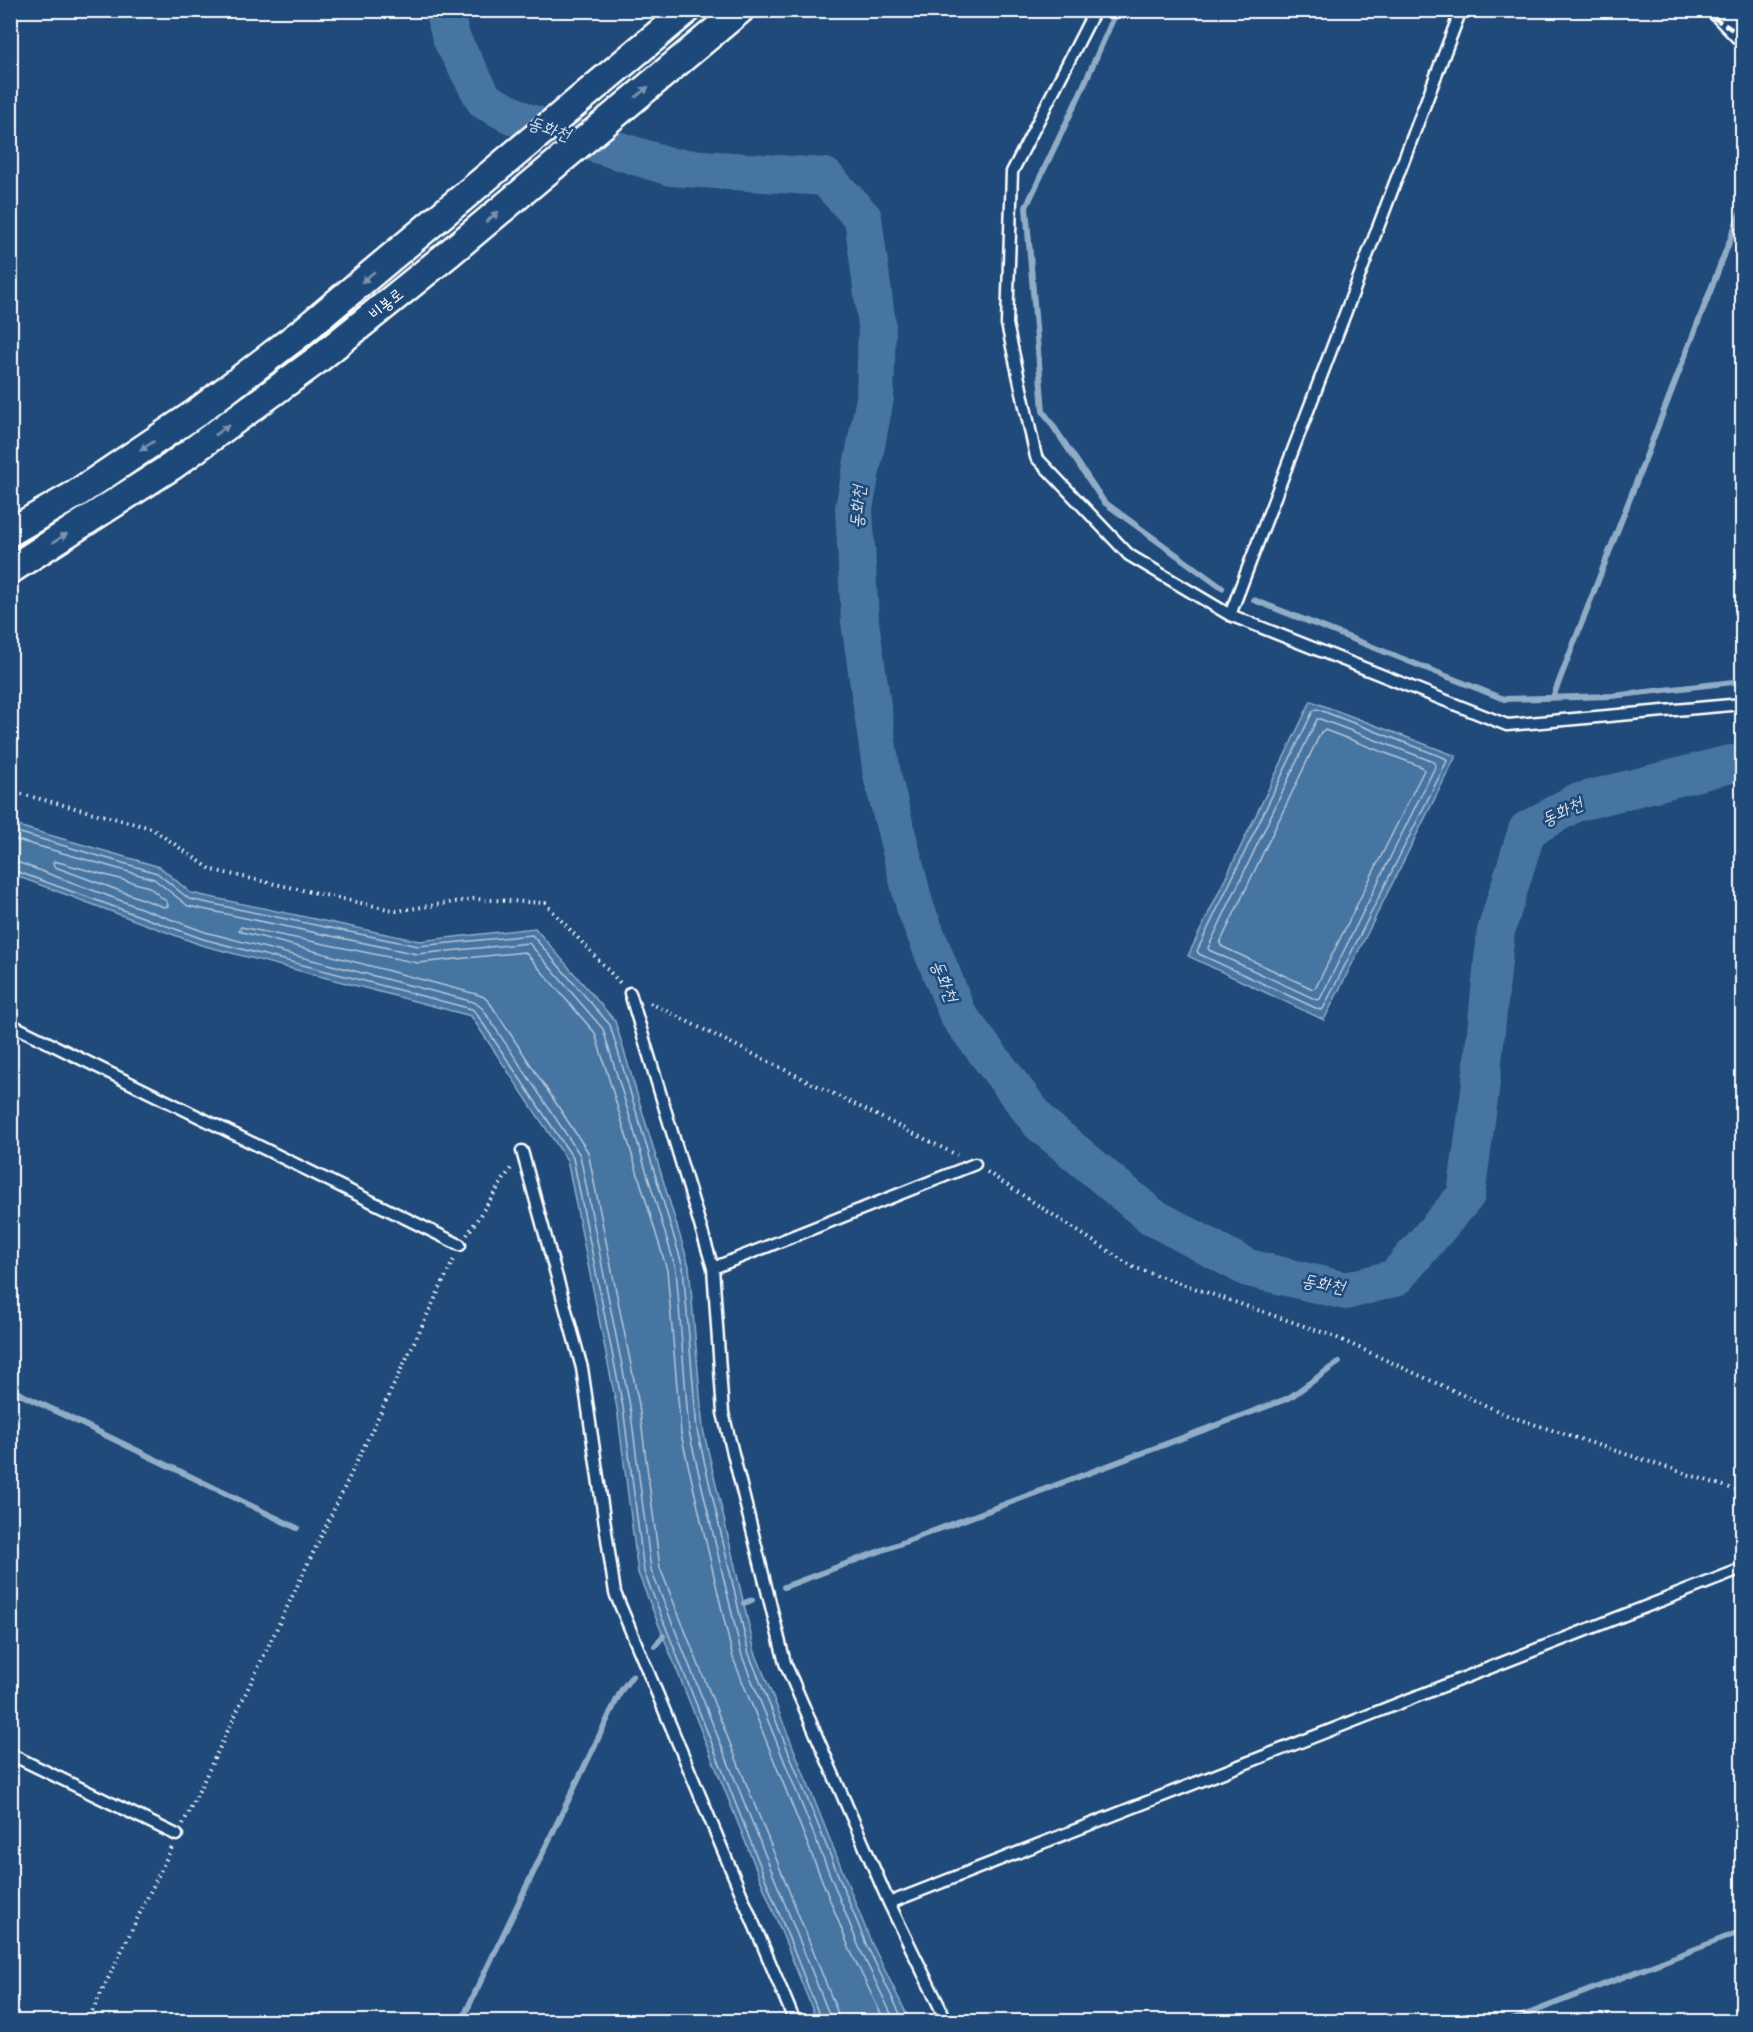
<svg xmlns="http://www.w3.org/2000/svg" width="1753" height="2032" viewBox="0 0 1753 2032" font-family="Pangolin,'Poor Story',sans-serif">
	<rect width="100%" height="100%" fill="#1f4a7a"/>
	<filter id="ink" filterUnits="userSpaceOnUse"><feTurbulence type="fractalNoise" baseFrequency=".0167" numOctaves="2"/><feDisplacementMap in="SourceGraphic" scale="12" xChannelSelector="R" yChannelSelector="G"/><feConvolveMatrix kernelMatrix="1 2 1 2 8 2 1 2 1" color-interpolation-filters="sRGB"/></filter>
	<g filter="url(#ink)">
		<path fill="#4674a1" stroke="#90acc7" stroke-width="1.5" d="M1311,701l145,55 -132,264 -136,-64z
			M11,824l149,43 31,26 228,48 116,-13 80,93 74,245 14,163 52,223 116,290 39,79h-93l-179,-448 -21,-165 -50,-248 -96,-144 -270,-71 -190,-71z"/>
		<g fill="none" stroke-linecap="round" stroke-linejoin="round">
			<path stroke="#b5c7d9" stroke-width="1.5" d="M1317,709l128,49 2,3 -124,248 -3,1 -121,-56 -2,-3 116,-240z
				M1317,719h3l114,43 2,3 -116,234 -3,1 -108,-50 -1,-2z
				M1325,730l97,37 2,3 -108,217 -3,2 -92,-43 -1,-3 101,-211z
				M10,830l147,43 32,26 229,47 114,-11 78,90 73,242 14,163 52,224 117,290 38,78
				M10,838l144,41 34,27 229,48 112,-11 74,86 73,240 13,163 53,224 117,291 36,75
				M10,861l7,1 188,70 269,70 8,6 98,147 50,251 21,164 178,444 1,8
				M54,861l95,26 18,15 1,4 -4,1 -109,-40 -2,-3z
				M10,869l193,70 269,70 4,4 97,145 50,249 21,165 178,450
				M839,2022l-2,-11 -177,-443 -21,-163 -51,-253 -98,-149 -6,-6 -8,-3 -234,-62 -3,-2 2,-3 177,36 107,-11 70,81 72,237 14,164 52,224 117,292 35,72"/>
			<path stroke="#90acc7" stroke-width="6" d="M1117,10l-38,86 -53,111 17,204 61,91 118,86
				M1254,600l250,99 108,-3 130,-15
				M1553,697l189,-488
				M10,1389l287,139
				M784,1587l505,-189 50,-36
				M744,1603l8,-3
				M655,1646l8,-10
				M461,2022l160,-331 11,-15
				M1507,2022l235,-91"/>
			<path stroke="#4674a1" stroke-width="38" d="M443,10l9,30 33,61 41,21 145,45 154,10 38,41 14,107 -2,73 -21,110 6,114 22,153 33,132 43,108 82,108 111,93 97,52 98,23 49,-13 71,-83 14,-104 16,-160 31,-101 48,-27 155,-39h12"/>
			<defs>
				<path id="service" d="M1095,10l-83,162 -5,152 29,133 93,98 101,60 277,110 235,-21
					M1230,615l231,-605
					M630,993l83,275 10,145 62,250 104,240 58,119
					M10,1024l450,221
					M522,1151l60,217 33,225 180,429
					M713,1268l262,-104
					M10,1754l167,81
					M889,1903l853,-334"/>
				<path id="minor" d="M1718,10l24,25"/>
				<path id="tertiary" d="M10,532l66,-38 120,-81 106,-81 385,-322
					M10,570l162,-104 145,-106 130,-105 293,-245"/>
			</defs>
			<use href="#service" stroke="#fff" stroke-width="15"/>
			<use href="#minor" stroke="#fff" stroke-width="26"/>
			<use href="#tertiary" stroke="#fff" stroke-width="32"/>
			<path stroke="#fff" stroke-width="4" stroke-dasharray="1.5 4.5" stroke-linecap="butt" d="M10,791l141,37 61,42 185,41 77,-12 71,4 76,81
				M650,1003l307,152
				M987,1172l146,95 200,69 176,80 233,76
				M467,1235l44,-67
				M183,1824l272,-567
				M87,2022l85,-175"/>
			<use href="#service" stroke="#1f4a7a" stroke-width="10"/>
			<use href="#minor" stroke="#1f4a7a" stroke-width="21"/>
			<use href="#tertiary" stroke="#1f4a7a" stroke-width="27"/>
			<path stroke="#fff" stroke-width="4.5" stroke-dasharray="9 4.5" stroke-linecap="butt" d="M1702,10l40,26
				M1733,10l9,6"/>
		</g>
		<defs><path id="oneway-solid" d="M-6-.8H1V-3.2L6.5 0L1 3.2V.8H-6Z" transform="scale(1.5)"/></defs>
		<g fill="#7992af">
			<use href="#oneway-solid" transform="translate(642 92) rotate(-40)"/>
			<use href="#oneway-solid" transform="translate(492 217) rotate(-40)"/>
			<use href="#oneway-solid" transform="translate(368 277) rotate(140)"/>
			<use href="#oneway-solid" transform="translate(222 430) rotate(-36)"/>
			<use href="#oneway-solid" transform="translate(147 446) rotate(146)"/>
			<use href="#oneway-solid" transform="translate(60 538) rotate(-33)"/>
		</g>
	</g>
	<g text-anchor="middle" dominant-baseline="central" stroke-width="5" stroke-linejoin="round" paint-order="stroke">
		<g font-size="16" fill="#fff" stroke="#1f4a7a">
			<text transform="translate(386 304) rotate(-39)">비봉로</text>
		</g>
		<g font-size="18" font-style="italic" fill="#d1dce8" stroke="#1f4a7a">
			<text transform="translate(549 129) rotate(18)">동화천</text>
			<text transform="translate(858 507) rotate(-86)">동화천</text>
			<text transform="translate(1562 812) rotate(-25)">동화천</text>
			<text transform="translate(944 981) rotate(68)">동화천</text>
			<text transform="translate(1323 1284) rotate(10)">동화천</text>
		</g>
	</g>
	<rect width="1753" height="2032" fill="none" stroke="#1f4a7a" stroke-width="36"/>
	<rect x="18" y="18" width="1717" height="1996" fill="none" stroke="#fff" stroke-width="2" filter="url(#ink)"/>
</svg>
